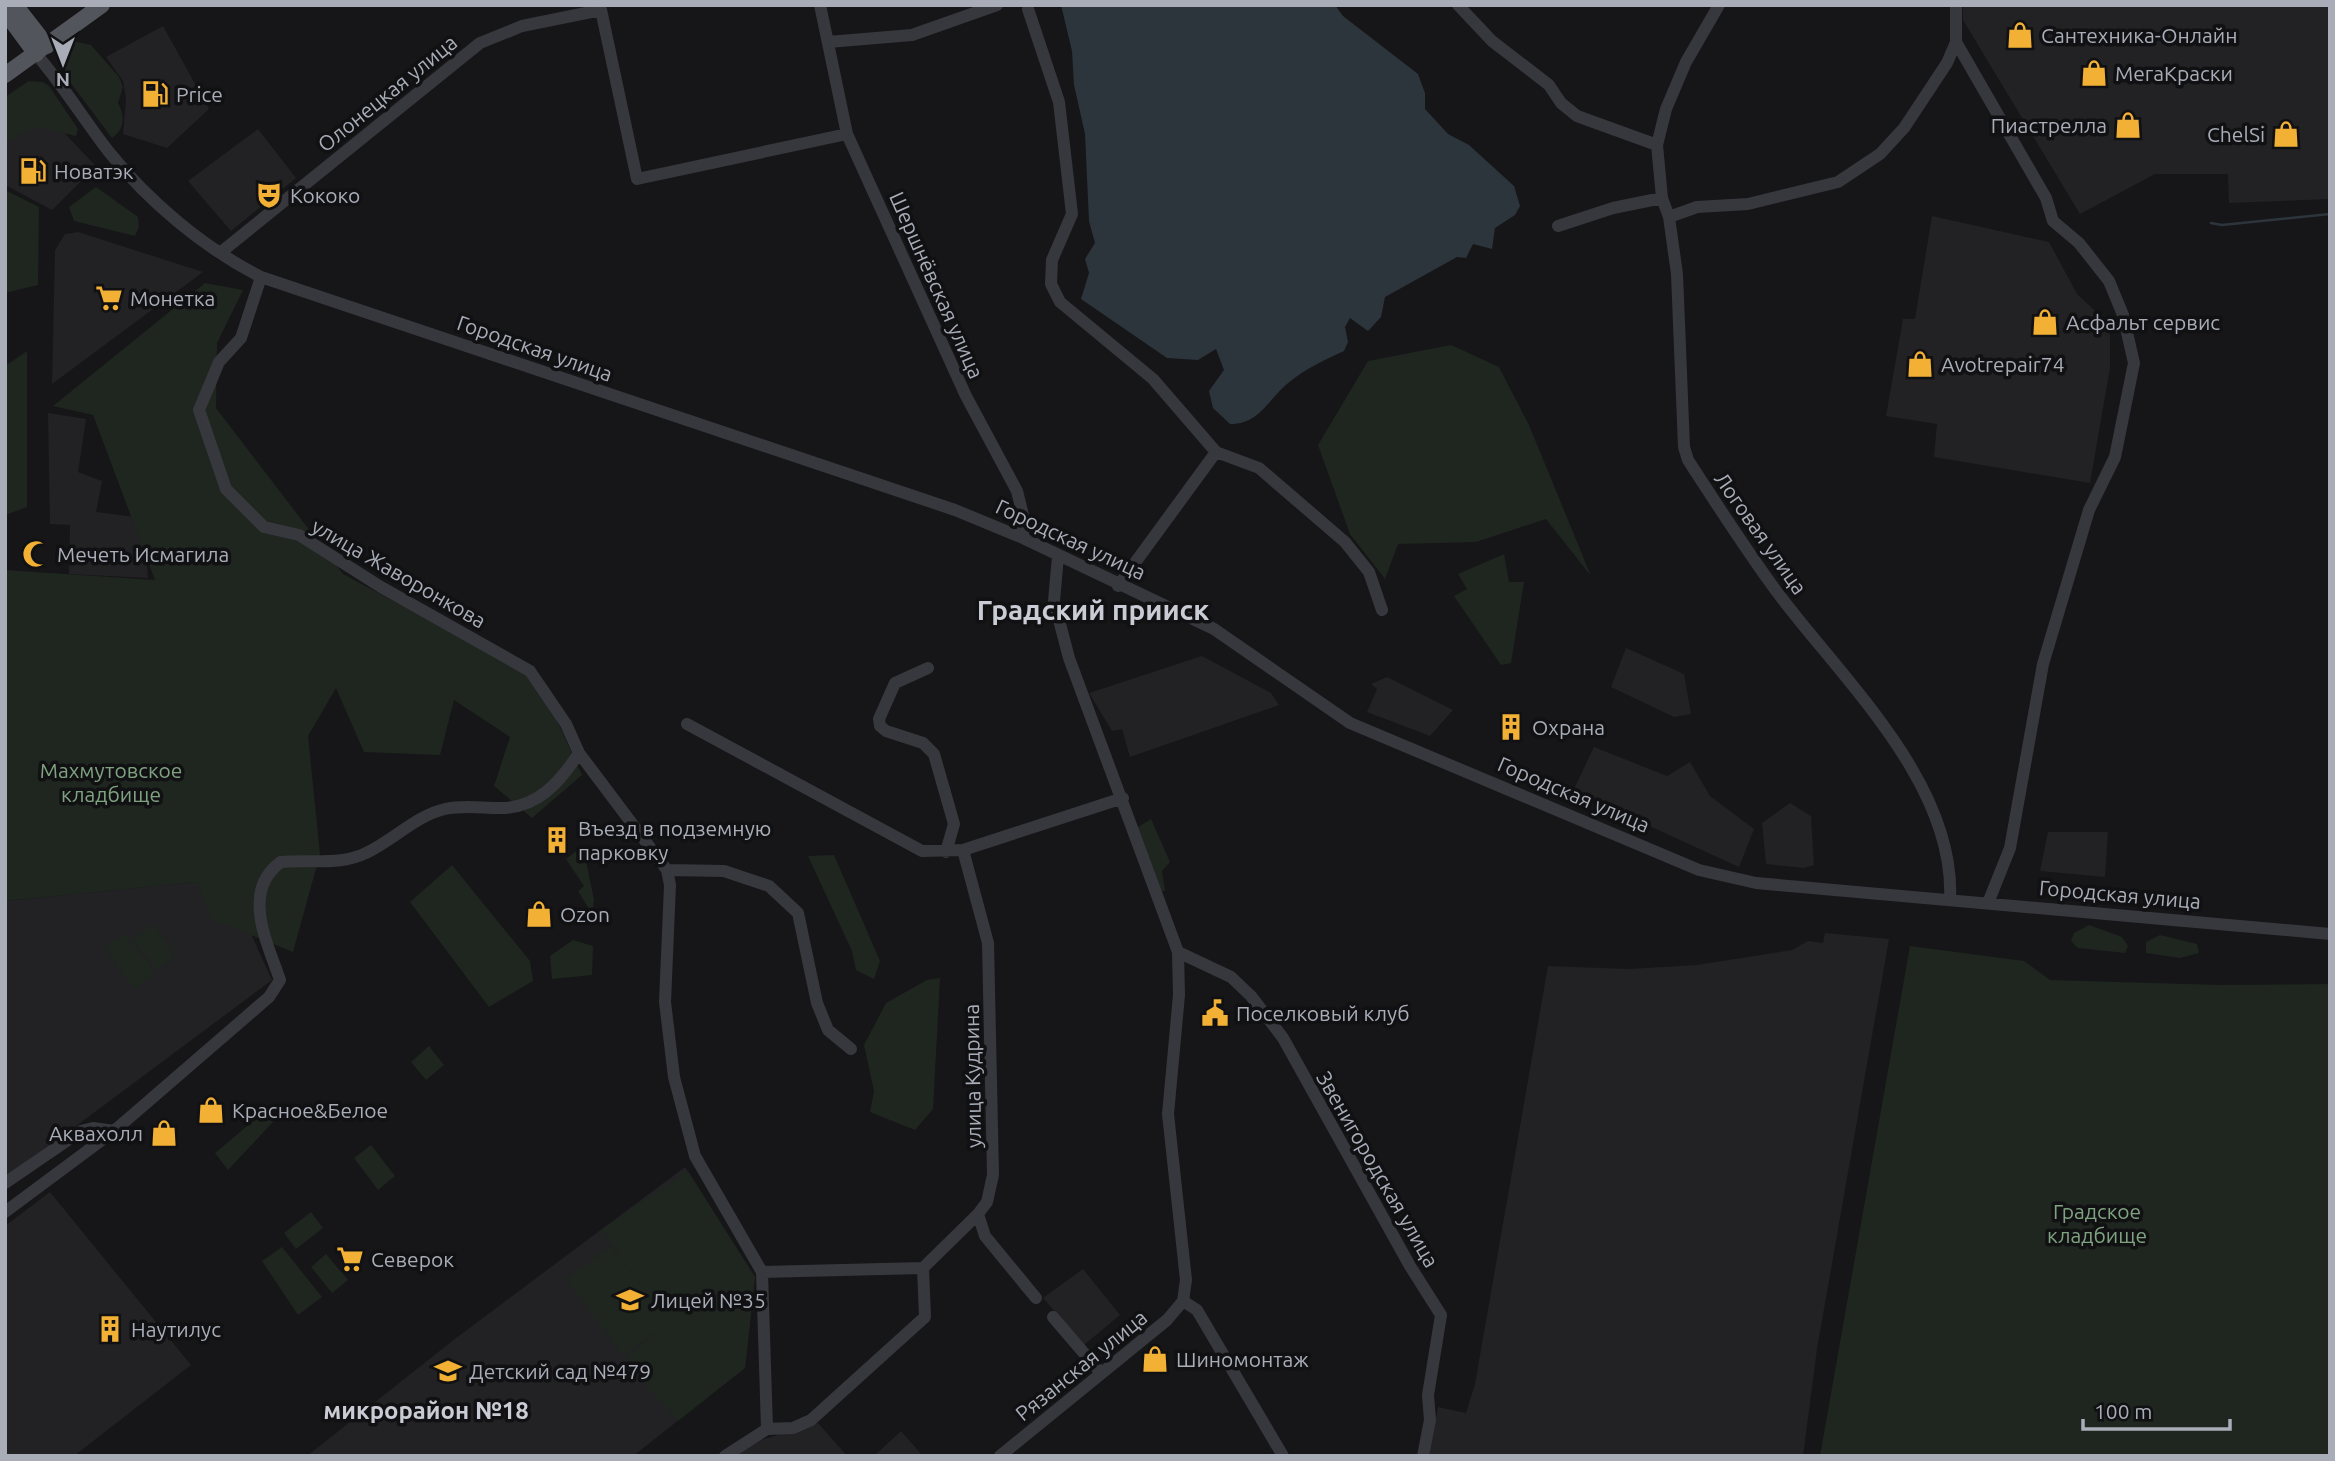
<svg xmlns="http://www.w3.org/2000/svg" width="2335" height="1461" viewBox="0 0 2335 1461" font-family="Ubuntu,sans-serif">
	<rect width="100%" height="100%" fill="#161618"/>
	<path fill="#222225" d="M1963,5h367v194l-101,4 -1,-29h-73l-75,40 -117,-194z
		M163,26l46,83 -42,39 -44,-14 3,-35 -3,-18 -17,-24z
		M43,111l53,55 -44,44 -47,-25v-45z
		M258,129l38,49 -65,53 -43,-50z
		M1932,216l117,26 28,52 33,31v43l-20,115 -156,-26 3,-33 -51,-8 17,-97h12z
		M78,232l125,40 -151,112 3,-134 10,-16z
		M48,413l38,6 -8,53 24,9 -6,31 47,6 5,60 -79,-4 1,-49 -20,-1z
		M1626,648l58,26 7,40 -17,3 -63,-30z
		M1202,656l69,37 8,12 -149,52 -8,-28 -10,2 -23,-38z
		M1387,677l66,33 -23,26 -63,-24 10,-23 -6,-5z
		M1594,747l73,29 23,-14 20,34 44,33 -15,38 -166,-76z
		M1790,803l21,13 3,49 -10,3 -38,-4 -4,-41z
		M2048,832h60l-3,45 -65,-6z
		M226,879l46,101 -267,199v-278z
		M1825,933l64,6 -72,410 -14,107h-374l9,-49 28,6 9,-29 73,-418 80,3 69,-4 95,-15 16,-9 15,2z
		M685,1167l70,110 -10,91 -112,88h-326l149,-118z
		M50,1192l141,173 -117,91h-69v-230z
		M1083,1269l37,46 -36,30 -41,-47z
		M818,1423l29,33h-113l20,-14z
		M901,1431l22,25h-49z"/>
	<path fill="#1e261f" d="M73,41l18,4 28,32 4,10 -5,16c7,12 7,27 -6,35l-48,-64 -1,-25z
		M29,81l14,1 6,4 29,43 -2,7 -40,-9 -31,16v-46z
		M96,187l42,30 1,10 -4,9 -61,-15 -5,-14z
		M5,190l34,17 -1,78 -33,8z
		M205,283l38,7 -26,53 -1,65 127,166 195,105 44,96 -50,43 -38,-32 16,-49 -56,-37 -14,55 -76,-3 -28,-64 -28,48 12,118 -27,98 -82,-33 -14,-37 -192,19v-331l150,10 -62,-165 -40,-9z
		M1451,345l48,22 30,58 62,151 -45,-57 -70,23 -78,2 -13,35 -35,-45 -32,-89 50,-84z
		M27,351v156l-22,8v-149z
		M1504,554l5,28h15l-13,81 -10,2 -47,-69 13,-7 -9,-15z
		M1151,819l19,43 -8,9 3,20 -8,1 -22,-63z
		M583,846l11,54 -1,8 -4,1 -11,-18 6,-5 -18,-27z
		M834,855l46,106 -6,18 -18,-9 -4,-19 -44,-95z
		M452,865l78,96 3,20 -44,26 -79,-105z
		M153,924l23,31 -19,15 -24,-30z
		M2089,925l33,12 6,9 -3,7 -47,-5 -7,-7 3,-8z
		M125,933l30,40 -20,16 -31,-40z
		M2160,935l37,9 2,9 -19,5 -34,-5v-11z
		M573,940l20,6 -1,29 -40,4 -2,-23z
		M1910,946l114,15 26,19 170,5 110,-1v472h-510z
		M940,978l-7,131 -18,21 -45,-18 4,-21 -10,-46 22,-42 41,-23z
		M429,1046l15,19 -18,15 -15,-18z
		M265,1111l9,10 -46,49 -13,-17z
		M371,1145l24,31 -17,14 -24,-32z
		M688,1171l67,106 -10,91 -67,53 -28,-31 -24,-33 41,-33 -44,32 -57,-77 45,-33 55,73 -65,-89z
		M311,1212l12,16 -27,21 -12,-16z
		M282,1247l40,50 -24,18 -36,-54z
		M326,1254l22,26 -16,13 -21,-26z"/>
	<path fill="#2c353c" d="M1061,5h274l8,11 75,58 7,19v16l23,25 21,11 45,41 6,20 -5,9 -20,13 -3,21 -19,-5 -7,14 -9,-1 -72,40 -4,20 -13,14 -18,-13 -5,9 3,15 -4,9c-20,9 -41,19 -57,33 -20,17 -28,40 -57,40l-17,-16 -4,-17 15,-21 -8,-21 -18,11 -31,-2 -86,-59 8,-26 -4,-14 10,-16 -6,-22 -4,-87 -11,-49 -2,-34z"/>
	<g fill="none" stroke-linecap="round" stroke-linejoin="round">
		<path stroke="#2c353c" stroke-width="2.5" d="M2211,223l11,2 108,-11"/>
		<path stroke="#37383d" stroke-width="12" d="M600,5l37,174 210,-45
			M820,5l27,129 119,262 51,95 6,24v23
			M1458,5l34,36 57,44 12,18 16,13 80,29
			M1719,5l-33,57 -20,47 -9,36 5,53 7,19 8,57 7,173 4,13c29,45 58,90 89,132 66,88 179,192 173,308
			M1028,9l31,93 13,112 -20,46 -1,24 9,18 93,77 63,73 43,16 86,74 24,30 13,38
			M828,42l84,-7 85,-30
			M1956,42l90,156 7,23 26,22 30,38 14,34 11,48 -19,94 -26,53 -46,154 -33,184 -22,55
			M36,54c27,31 48,66 73,98 40,50 95,96 152,125l694,233 68,28 191,91 136,94 349,147 57,13 574,51
			M1669,217l28,-10 51,-3 90,-22 42,-28 24,-26 43,-65 9,-21v-37
			M1558,226l55,-18 49,-10
			M220,253l260,-210 42,-17 79,-16
			M261,277l-20,61 -22,24 -20,48 27,79 38,38 35,8 82,52 149,84 36,53 13,29 88,117 3,15 -5,117 9,75 21,79 67,116 5,157 -42,27
			M1118,586l98,-134
			M928,668l-33,15 -16,36 1,7 6,5 37,12 11,11 20,70 -8,28
			M687,724l235,127 41,-1 25,93 5,232 -6,27 -9,12 7,22 51,62
			M963,850l160,-52
			M667,870l57,1 45,15 29,27 19,90 11,27 23,19
			M1178,952l53,25 20,19 32,42 127,228 31,49 -13,80 2,25 -7,36
			M5,1183l76,-52 12,-3 21,3
			M5,1212l109,-81 155,-134 11,-17c-12,-36 -40,-89 1,-118 28,-3 59,4 85,-9 26,-12 51,-38 79,-44 18,-4 36,-1 54,-1 38,1 61,-26 80,-55
			M762,1272l161,-4
			M1183,1301l14,9 86,146
			M1053,1317l48,56
			M767,1429l26,-1 18,-8 114,-103 -2,-49 55,-54
			M1000,1456l167,-136 16,-19 3,-21 -18,-166 11,-119 -1,-43 -109,-294 -15,-57 4,-45"/>
		<path stroke="#53555c" stroke-width="16" d="M15,5l32,41
			M5,12l31,42
			M5,75l97,-70"/>
	</g>
	<defs>
		<symbol id="shop-bare" viewBox="-9 -9 18 18"><path d="M-5-2.5h2.3a2.7 3.5 0 0 1 5.4 0H5L5.5 6h-11ZM-1.5-2.5h3a1.5 2.3 0 0 0-3 0Z" fill="#f2b134" stroke="#111113" stroke-width="2.5" paint-order="stroke"/></symbol>
		<symbol id="fuel-bare" viewBox="-9 -9 18 18"><path d="M-5.5-6h7V0h2V4h1.3V-2.5L3-4.5l.8-.8L6-3V5H2.5V1h-1V6h-7ZM-4.2-4.7v3.2H.2V-4.7Z" fill="#f2b134" stroke="#111113" stroke-width="2.5" paint-order="stroke"/></symbol>
		<symbol id="theatre-bare" viewBox="-9 -9 18 18"><path d="M-5-5.5Q0-4 5-5.5V0Q5 5 0 6Q-5 5-5 0ZM-3.3-2.5H-1v1.5H-3.3ZM1-2.5H3.3v1.5H1ZM-2.8 1Q0 5.5 2.8 1Z" fill="#f2b134" stroke="#111113" stroke-width="2.5" paint-order="stroke"/></symbol>
		<symbol id="supermarket-bare" viewBox="-9 -9 18 18"><path d="M-6-5.5h2.5l.6 2H6L4.5 2H-2.5L-4.4-4H-6ZM-1.5 3.2a1.3 1.3 0 1 0 .1 0ZM3 3.2a1.3 1.3 0 1 0 .1 0Z" fill="#f2b134" stroke="#111113" stroke-width="2.5" paint-order="stroke"/></symbol>
		<symbol id="mosque-bare" viewBox="-9 -9 18 18"><path d="M3.5-4.9A6 6 0 1 0 3.5 4.9A5 5 0 1 1 3.5-4.9Z" fill="#f2b134" stroke="#111113" stroke-width="2.5" paint-order="stroke"/></symbol>
		<symbol id="building-bare" viewBox="-9 -9 18 18"><path d="M-4-6H4V6H1V3H-1V6H-4ZM-2.5-4.3h1.7v1.8h-1.7ZM.8-4.3h1.7v1.8H.8ZM-2.5-1h1.7V.8h-1.7ZM.8-1h1.7V.8H.8Z" fill="#f2b134" stroke="#111113" stroke-width="2.5" paint-order="stroke"/></symbol>
		<symbol id="civic-bare" viewBox="-9 -9 18 18"><path d="M-.6-6.5H3V-4.5H.6V-3L4-1V1h2V6H-6V1h2V-1L-.6-3ZM-1.2 2.5V6h2.4V2.5Z" fill="#f2b134" stroke="#111113" stroke-width="2.5" paint-order="stroke"/></symbol>
		<symbol id="school-bare" viewBox="-9 -9 18 18"><path d="M0-5L7-2L0 1L-7-2ZM-4 1L0 2.5L4 1V4Q0 6-4 4Z" fill="#f2b134" stroke="#111113" stroke-width="2.5" paint-order="stroke"/></symbol>
	</defs>
	<g fill-rule="evenodd">
		<use href="#shop-bare" x="2001" y="16" width="38" height="38"/>
		<use href="#shop-bare" x="2075" y="54" width="38" height="38"/>
		<use href="#fuel-bare" x="136" y="75" width="38" height="38"/>
		<use href="#shop-bare" x="2109" y="106" width="38" height="38"/>
		<use href="#shop-bare" x="2267" y="115" width="38" height="38"/>
		<use href="#fuel-bare" x="14" y="152" width="38" height="38"/>
		<use href="#theatre-bare" x="250" y="176" width="38" height="38"/>
		<use href="#supermarket-bare" x="90" y="279" width="38" height="38"/>
		<use href="#shop-bare" x="2026" y="303" width="38" height="38"/>
		<use href="#shop-bare" x="1901" y="345" width="38" height="38"/>
		<use href="#mosque-bare" x="17" y="535" width="38" height="38"/>
		<use href="#building-bare" x="1492" y="708" width="38" height="38"/>
		<use href="#building-bare" x="538" y="821" width="38" height="38"/>
		<use href="#shop-bare" x="520" y="895" width="38" height="38"/>
		<use href="#civic-bare" x="1196" y="994" width="38" height="38"/>
		<use href="#shop-bare" x="192" y="1091" width="38" height="38"/>
		<use href="#shop-bare" x="145" y="1114" width="38" height="38"/>
		<use href="#supermarket-bare" x="331" y="1240" width="38" height="38"/>
		<use href="#school-bare" x="611" y="1281" width="38" height="38"/>
		<use href="#building-bare" x="91" y="1310" width="38" height="38"/>
		<use href="#shop-bare" x="1136" y="1340" width="38" height="38"/>
		<use href="#school-bare" x="429" y="1352" width="38" height="38"/>
	</g>
	<g text-anchor="middle" dominant-baseline="central" stroke-width="7" stroke-linejoin="round" paint-order="stroke">
		<g font-size="21" fill="#a8adb8" stroke="#111113" text-anchor="start">
			<text x="2041" y="35">Сантехника-Онлайн</text>
			<text x="2115" y="73">МегаКраски</text>
			<text x="176" y="94">Price</text>
			<text x="2107" y="125" text-anchor="end">Пиастрелла</text>
			<text x="2265" y="134" text-anchor="end">ChelSi</text>
			<text x="54" y="171">Новатэк</text>
			<text x="290" y="195">Кококо</text>
			<text x="130" y="298">Монетка</text>
			<text x="2066" y="322">Асфальт сервис</text>
			<text x="1941" y="364">Avotrepair74</text>
			<text x="57" y="554">Мечеть Исмагила</text>
			<text x="1532" y="727">Охрана</text>
			<text x="578" y="828">Въезд в подземную<tspan x="578" dy="24">парковку</tspan></text>
			<text x="560" y="914">Ozon</text>
			<text x="1236" y="1013">Поселковый клуб</text>
			<text x="232" y="1110">Красное&amp;Белое</text>
			<text x="143" y="1133" text-anchor="end">Аквахолл</text>
			<text x="371" y="1259">Северок</text>
			<text x="651" y="1300">Лицей №35</text>
			<text x="131" y="1329">Наутилус</text>
			<text x="1176" y="1359">Шиномонтаж</text>
			<text x="469" y="1371">Детский сад №479</text>
		</g>
		<g font-size="21" fill="#a8adb8" stroke="#111113">
			<text transform="translate(387 93) rotate(-39)">Олонецкая улица</text>
			<text transform="translate(937 285) rotate(66)">Шершнёвская улица</text>
			<text transform="translate(535 348) rotate(19)">Городская улица</text>
			<text transform="translate(1761 533) rotate(55)">Логовая улица</text>
			<text transform="translate(1071 539) rotate(25)">Городская улица</text>
			<text transform="translate(399 573) rotate(30)">улица Жаворонкова</text>
			<text transform="translate(1574 794) rotate(23)">Городская улица</text>
			<text transform="translate(2120 894) rotate(5)">Городская улица</text>
			<text transform="translate(972 1076) rotate(-91)">улица Кудрина</text>
			<text transform="translate(1378 1169) rotate(60)">Звенигородская улица</text>
			<text transform="translate(1081 1365) rotate(-39)">Рязанская улица</text>
		</g>
		<g font-size="21" fill="#7fa381" stroke="#111113">
			<text x="111" y="770">Махмутовское<tspan x="111" dy="24">кладбище</tspan></text>
			<text x="2097" y="1211">Градское<tspan x="2097" dy="24">кладбище</tspan></text>
		</g>
		<g font-size="24" font-weight="bold" fill="#c9ccd4" stroke="#111113">
			<text x="426" y="1410">микрорайон №18</text>
		</g>
		<g font-size="28" font-weight="bold" fill="#c9ccd4" stroke="#111113">
			<text x="1093" y="609">Градский прииск</text>
		</g>
	</g>
	<rect width="2335" height="1461" fill="none" stroke="#a8adb8" stroke-width="14"/>
	<g transform="translate(63 63) rotate(180)" stroke="#111113" stroke-width="5" paint-order="stroke">
	<path d="M0-5L12 26L0 18L-12 26Z" fill="#a8adb8"/>
	<text y="-10" font-size="19" font-weight="bold" text-anchor="middle" fill="#a8adb8">N</text>
	</g>
	<path d="M2083 1419v10h147v-10" fill="none" stroke="#a8adb8" stroke-width="3.5"/>
	<text x="2094" y="1419" font-size="21" fill="#a8adb8" stroke="#111113" stroke-width="5" paint-order="stroke">100 m</text>
</svg>
